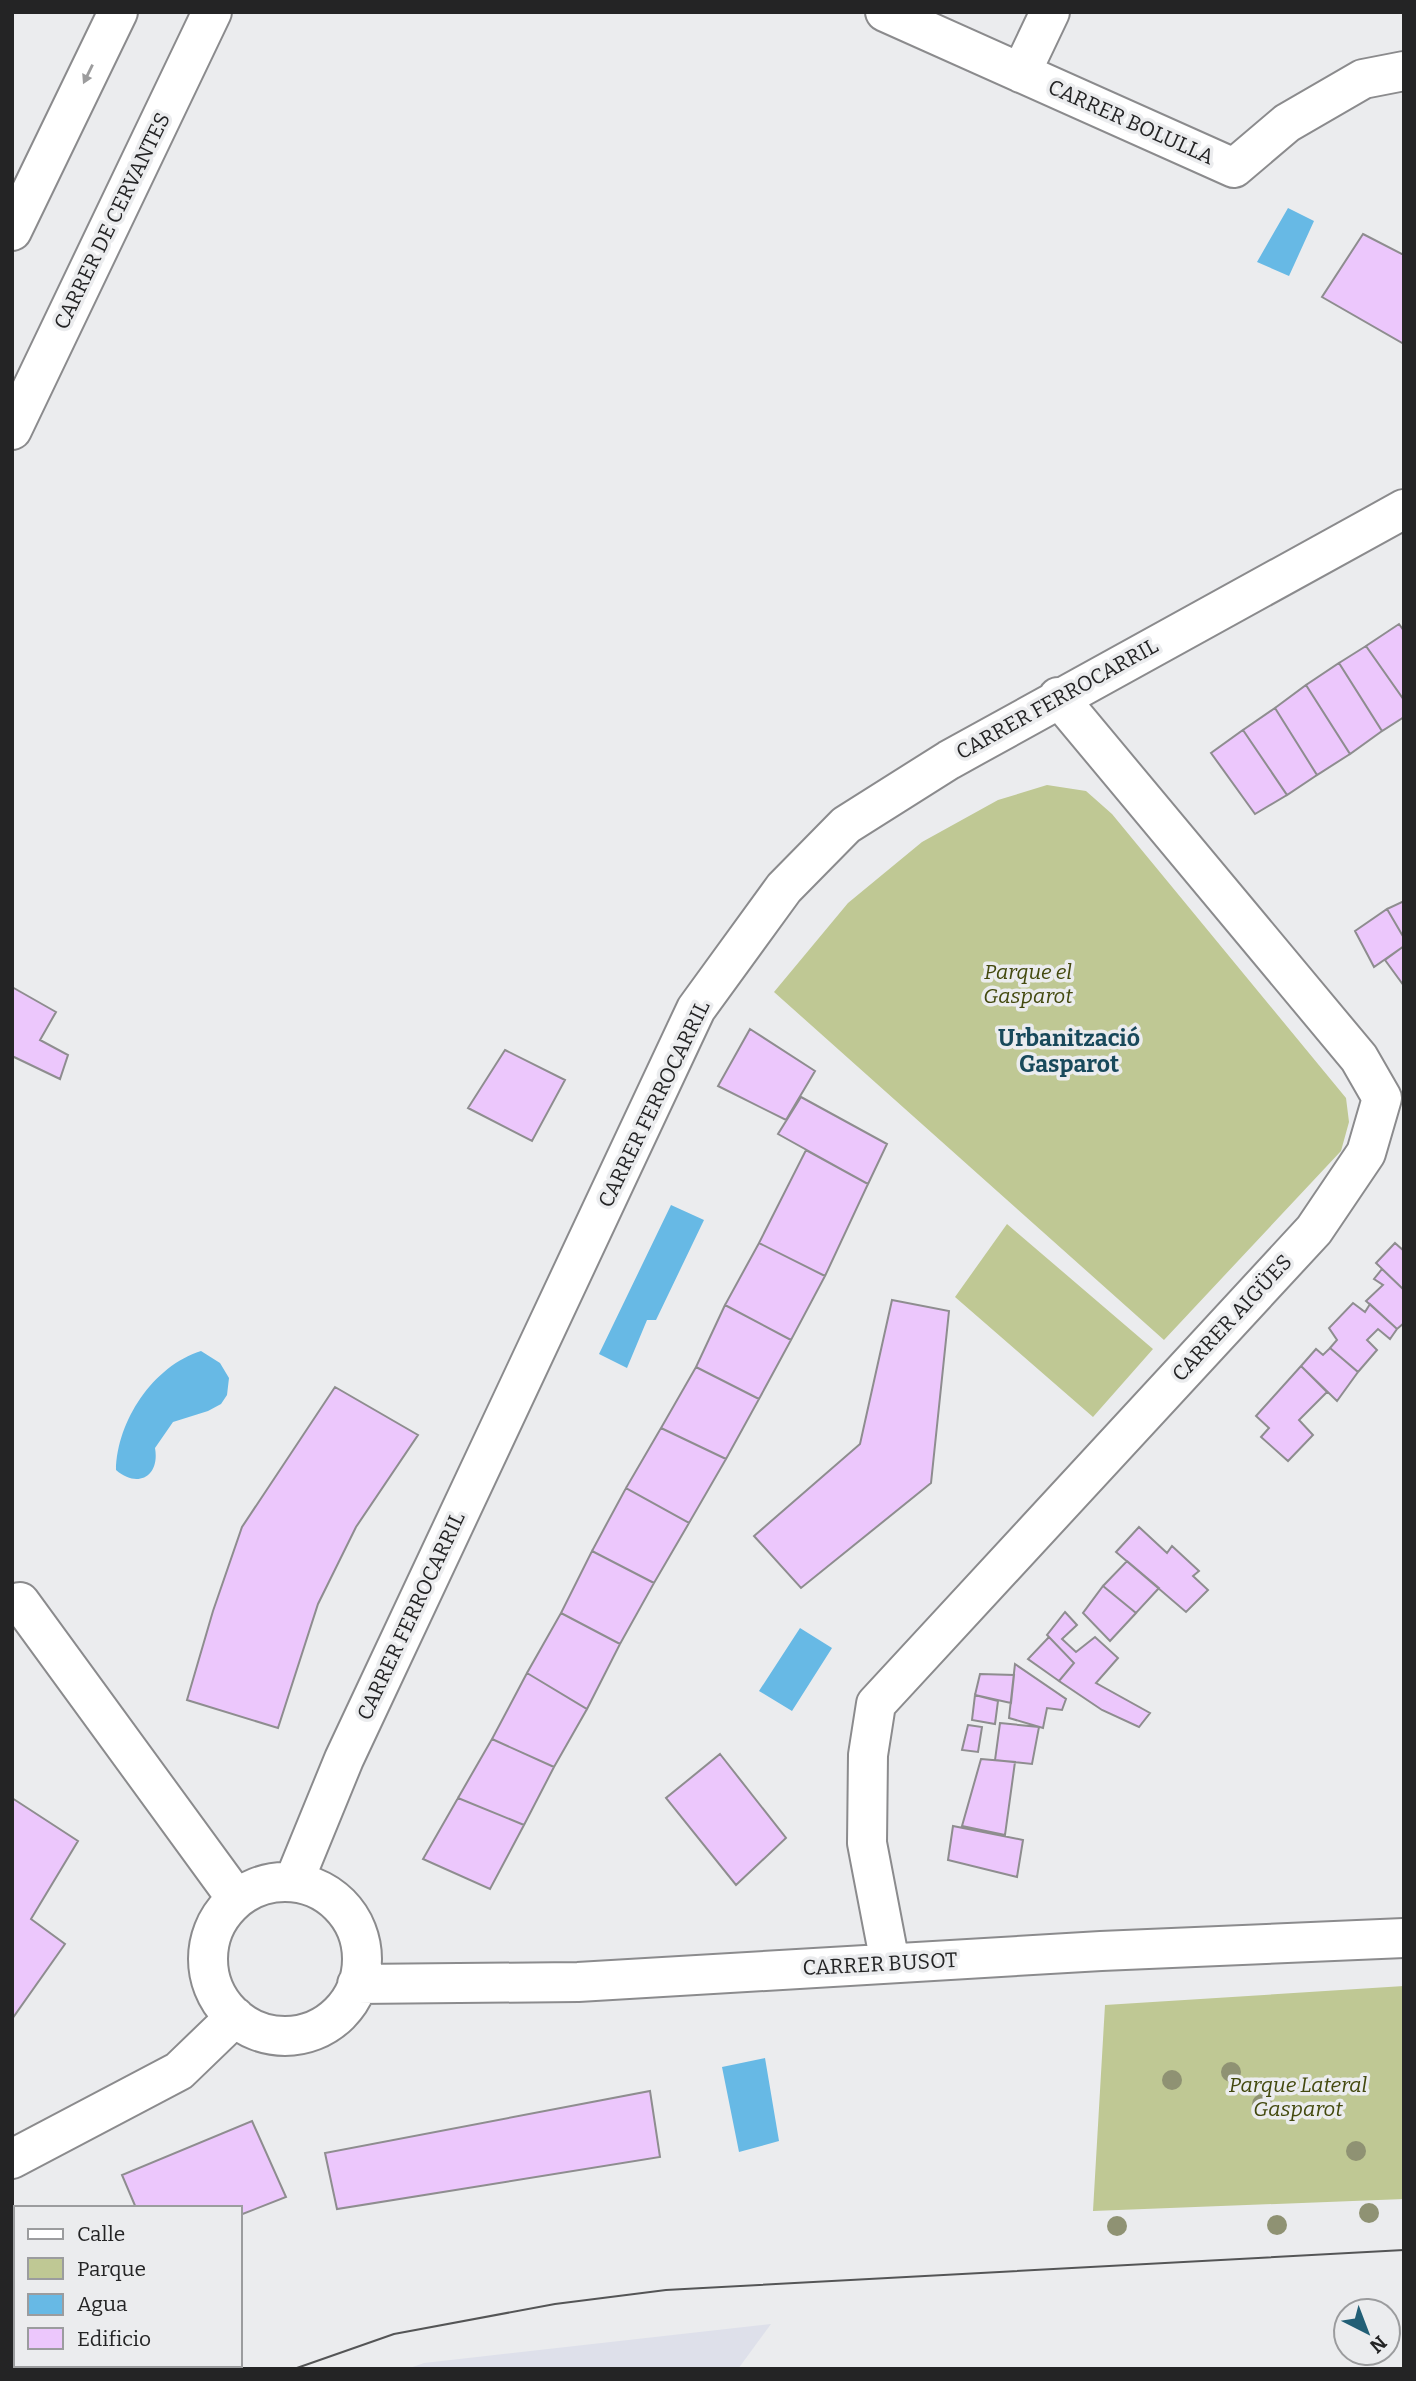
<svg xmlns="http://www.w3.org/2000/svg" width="1416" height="2381" viewBox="0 0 1416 2381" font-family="Bitter,serif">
	<rect width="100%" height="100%" fill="#ebecee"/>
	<path fill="#dee0ea" d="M771,2324l-33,45h-331l17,-6z"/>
	<path fill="#bfc894" d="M1047,785l39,6 26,23 234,284 3,24 -8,29 -177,189 -390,-348 74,-89 74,-61 76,-42z
		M1007,1224l146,125 -60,68 -138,-120z
		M1404,1986v213l-311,12 12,-206z"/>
	<path fill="#67b9e5" d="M1288,208l26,13 -25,55 -32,-14z
		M671,1205l33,15 -48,100h-9l-20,48 -28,-14z
		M201,1351l19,12 9,15 -2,17 -6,9 -13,7 -35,11 -18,26c5,28 -17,41 -39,22 1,-49 37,-104 85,-119z
		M800,1628l32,20 -40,63 -33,-20z
		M765,2058l14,83 -40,11 -17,-85z"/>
	<path fill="#ecc7fc" stroke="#8e8d8f" stroke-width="2" d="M1363,234l41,21v89l-82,-47z
		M1399,624l5,7v69l-38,-54z
		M1366,646l38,54v17l-22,14 -43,-68z
		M1339,663l43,68 -32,23 -44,-69z
		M1306,685l44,69 -33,21 -42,-67z
		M1275,708l42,67 -30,20 -44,-65z
		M1243,730l44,65 -32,19 -44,-61z
		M1404,901v37l-17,-29z
		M1387,909l17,29v8l-30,21 -19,-36z
		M1404,946v40l-19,-26z
		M12,987l44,25 -16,28 28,15 -8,24 -48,-23z
		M750,1029l65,42 -29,49 -68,-34z
		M505,1050l60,30 -33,61 -64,-33z
		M801,1097l86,47 -19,40 -90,-50z
		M806,1150l62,34 -43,92 -66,-33z
		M759,1243l66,33 -34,64 -66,-35z
		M1395,1243l9,8v39l-28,-27z
		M1382,1269l22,21v33l-7,6 -31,-28 17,-16 -9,-6z
		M892,1300l57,11 -18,172 -130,105 -47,-52 106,-92z
		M1353,1303l12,9 5,-8 27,25 -7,10 -12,-10 -11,11 10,10 -19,22 -28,-24 7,-8 -8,-12z
		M725,1305l66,35 -32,59 -63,-32z
		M1330,1348l28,24 -21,29 -36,-35 15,-17 7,6z
		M1301,1366l26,26 -28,28 14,15 -25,26 -27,-24 8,-9 -13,-12z
		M696,1367l63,32 -33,60 -65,-31z
		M335,1387l83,48 -62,92 -38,77 -40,124 -91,-28 26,-89 29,-84z
		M661,1428l65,31 -37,64 -63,-35z
		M626,1488l63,35 -35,60 -62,-32z
		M1139,1527l28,26 5,-7 27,25 -6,5 15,14 -22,22 -70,-60z
		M592,1551l62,32 -34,61 -59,-31z
		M1127,1561l32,27 -23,25 -33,-27z
		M1103,1586l33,27 -26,28 -27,-28z
		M1065,1612l12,13 -15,14 14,13 19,-15 23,21 -22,25 54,30 -11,14 -37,-17 -43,-29 15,-18 -27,-28z
		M561,1613l59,31 -33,65 -60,-36z
		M1049,1637l25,26 -15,18 -31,-22z
		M1015,1664l51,35 -4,11 -15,-2 -4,20 -34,-10z
		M527,1673l60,36 -33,58 -62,-28z
		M980,1674l34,1 -3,28 -36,-8z
		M975,1695l23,6 -3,23 -23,-4z
		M1000,1723l39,4 -7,37 -37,-4z
		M968,1725l14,2 -4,25 -16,-2z
		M492,1739l62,28 -30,58 -66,-27z
		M720,1754l66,84 -50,47 -70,-87z
		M981,1759l34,3 -10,73 -43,-9z
		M12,1798l66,43 -47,78 34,25 -53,75z
		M458,1798l66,27 -34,64 -67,-30z
		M953,1826l70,14 -6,37 -69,-17z
		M650,2091l10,66 -323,52 -12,-56z
		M252,2121l34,76 -46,18v-7h-104l-14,-33z
		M12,2279l4,4v54l-4,3z"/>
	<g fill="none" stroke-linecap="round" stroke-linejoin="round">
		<defs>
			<path id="minor" d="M885,12l349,156 53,-45 76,-44 41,-8
				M1021,73l29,-61
				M12,231l106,-219
				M20,1602l216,296
				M294,1881l50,-122 352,-750 88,-121 62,-63 103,-65 455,-251
				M208 1959a77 77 0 1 1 154 0a77 77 0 1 1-154 0Z
				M890,1963l-23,-120 1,-88 8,-51 438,-474 52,-77 16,-55 -23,-40 -301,-361
				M357,1984l221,-2 523,-31 303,-13
				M12,2159l167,-88 56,-54"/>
			<path id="secondary" d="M12,430l200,-418"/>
		</defs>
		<use href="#minor" stroke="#8b8b8d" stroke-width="42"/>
		<use href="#secondary" stroke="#8b8b8d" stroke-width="42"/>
		<use href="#minor" stroke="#fff" stroke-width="38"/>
		<use href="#secondary" stroke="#fff" stroke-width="38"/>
		<path stroke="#545556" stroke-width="2" d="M294,2369l100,-35 161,-30 111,-14 738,-40"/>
	</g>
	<g fill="#8f9273">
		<circle cx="1231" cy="2072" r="10"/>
		<circle cx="1172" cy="2080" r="10"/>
		<circle cx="1262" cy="2104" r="10"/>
		<circle cx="1356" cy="2151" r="10"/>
		<circle cx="1369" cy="2213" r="10"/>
		<circle cx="1277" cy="2225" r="10"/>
		<circle cx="1117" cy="2226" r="10"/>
	</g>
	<defs><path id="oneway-solid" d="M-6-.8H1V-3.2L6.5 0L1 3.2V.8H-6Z" transform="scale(1.75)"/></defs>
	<use fill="#9c9c9d" href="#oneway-solid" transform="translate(88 74) rotate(116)"/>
	<g text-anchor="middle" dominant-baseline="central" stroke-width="7" stroke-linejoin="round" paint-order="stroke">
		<g font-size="21" fill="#242425" stroke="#ebecee">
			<text transform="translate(1131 122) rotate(24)">CARRER BOLULLA</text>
			<text transform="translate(112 221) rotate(-64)">CARRER DE CERVANTES</text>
			<text transform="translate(1057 699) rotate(-29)">CARRER FERROCARRIL</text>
			<text transform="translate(654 1104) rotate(-64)">CARRER FERROCARRIL</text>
			<text transform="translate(1232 1318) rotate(-47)">CARRER AIGÜES</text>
			<text transform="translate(411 1616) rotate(-65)">CARRER FERROCARRIL</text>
			<text transform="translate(880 1964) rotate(-3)">CARRER BUSOT</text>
		</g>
		<g font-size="21" font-style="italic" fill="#43490e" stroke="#ebecee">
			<text x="1028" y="972">Parque el<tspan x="1028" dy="24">Gasparot</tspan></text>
			<text x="1298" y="2085">Parque Lateral<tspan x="1298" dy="24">Gasparot</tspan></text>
		</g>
		<g font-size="23" font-weight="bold" fill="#18495b" stroke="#ebecee">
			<text x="1069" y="1038">Urbanització<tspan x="1069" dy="26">Gasparot</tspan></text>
		</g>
	</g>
	<rect width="1416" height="2381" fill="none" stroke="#242425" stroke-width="28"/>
	<rect x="14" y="2206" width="228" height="161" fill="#ebecee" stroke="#9b9c9e" stroke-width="2"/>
	<rect x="28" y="2229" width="35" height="10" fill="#ffffff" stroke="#9b9c9e" stroke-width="2"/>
	<text x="77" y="2241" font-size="21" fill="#242425">Calle</text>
	<rect x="28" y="2258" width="35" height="21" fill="#bfc894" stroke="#9b9c9e" stroke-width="2"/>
	<text x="77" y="2276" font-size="21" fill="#242425">Parque</text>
	<rect x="28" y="2294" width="35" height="21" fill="#67b9e5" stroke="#9b9c9e" stroke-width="2"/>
	<text x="77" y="2311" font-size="21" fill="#242425">Agua</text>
	<rect x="28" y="2328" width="35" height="21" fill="#ecc7fc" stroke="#9b9c9e" stroke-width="2"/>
	<text x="77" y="2346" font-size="21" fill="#242425">Edificio</text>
	<g transform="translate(1367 2332) rotate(138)"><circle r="33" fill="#ebecee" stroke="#9b9c9e" stroke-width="2"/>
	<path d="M0-5L12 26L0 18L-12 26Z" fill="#225f76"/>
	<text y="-10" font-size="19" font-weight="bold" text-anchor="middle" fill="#242425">N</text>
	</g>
</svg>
